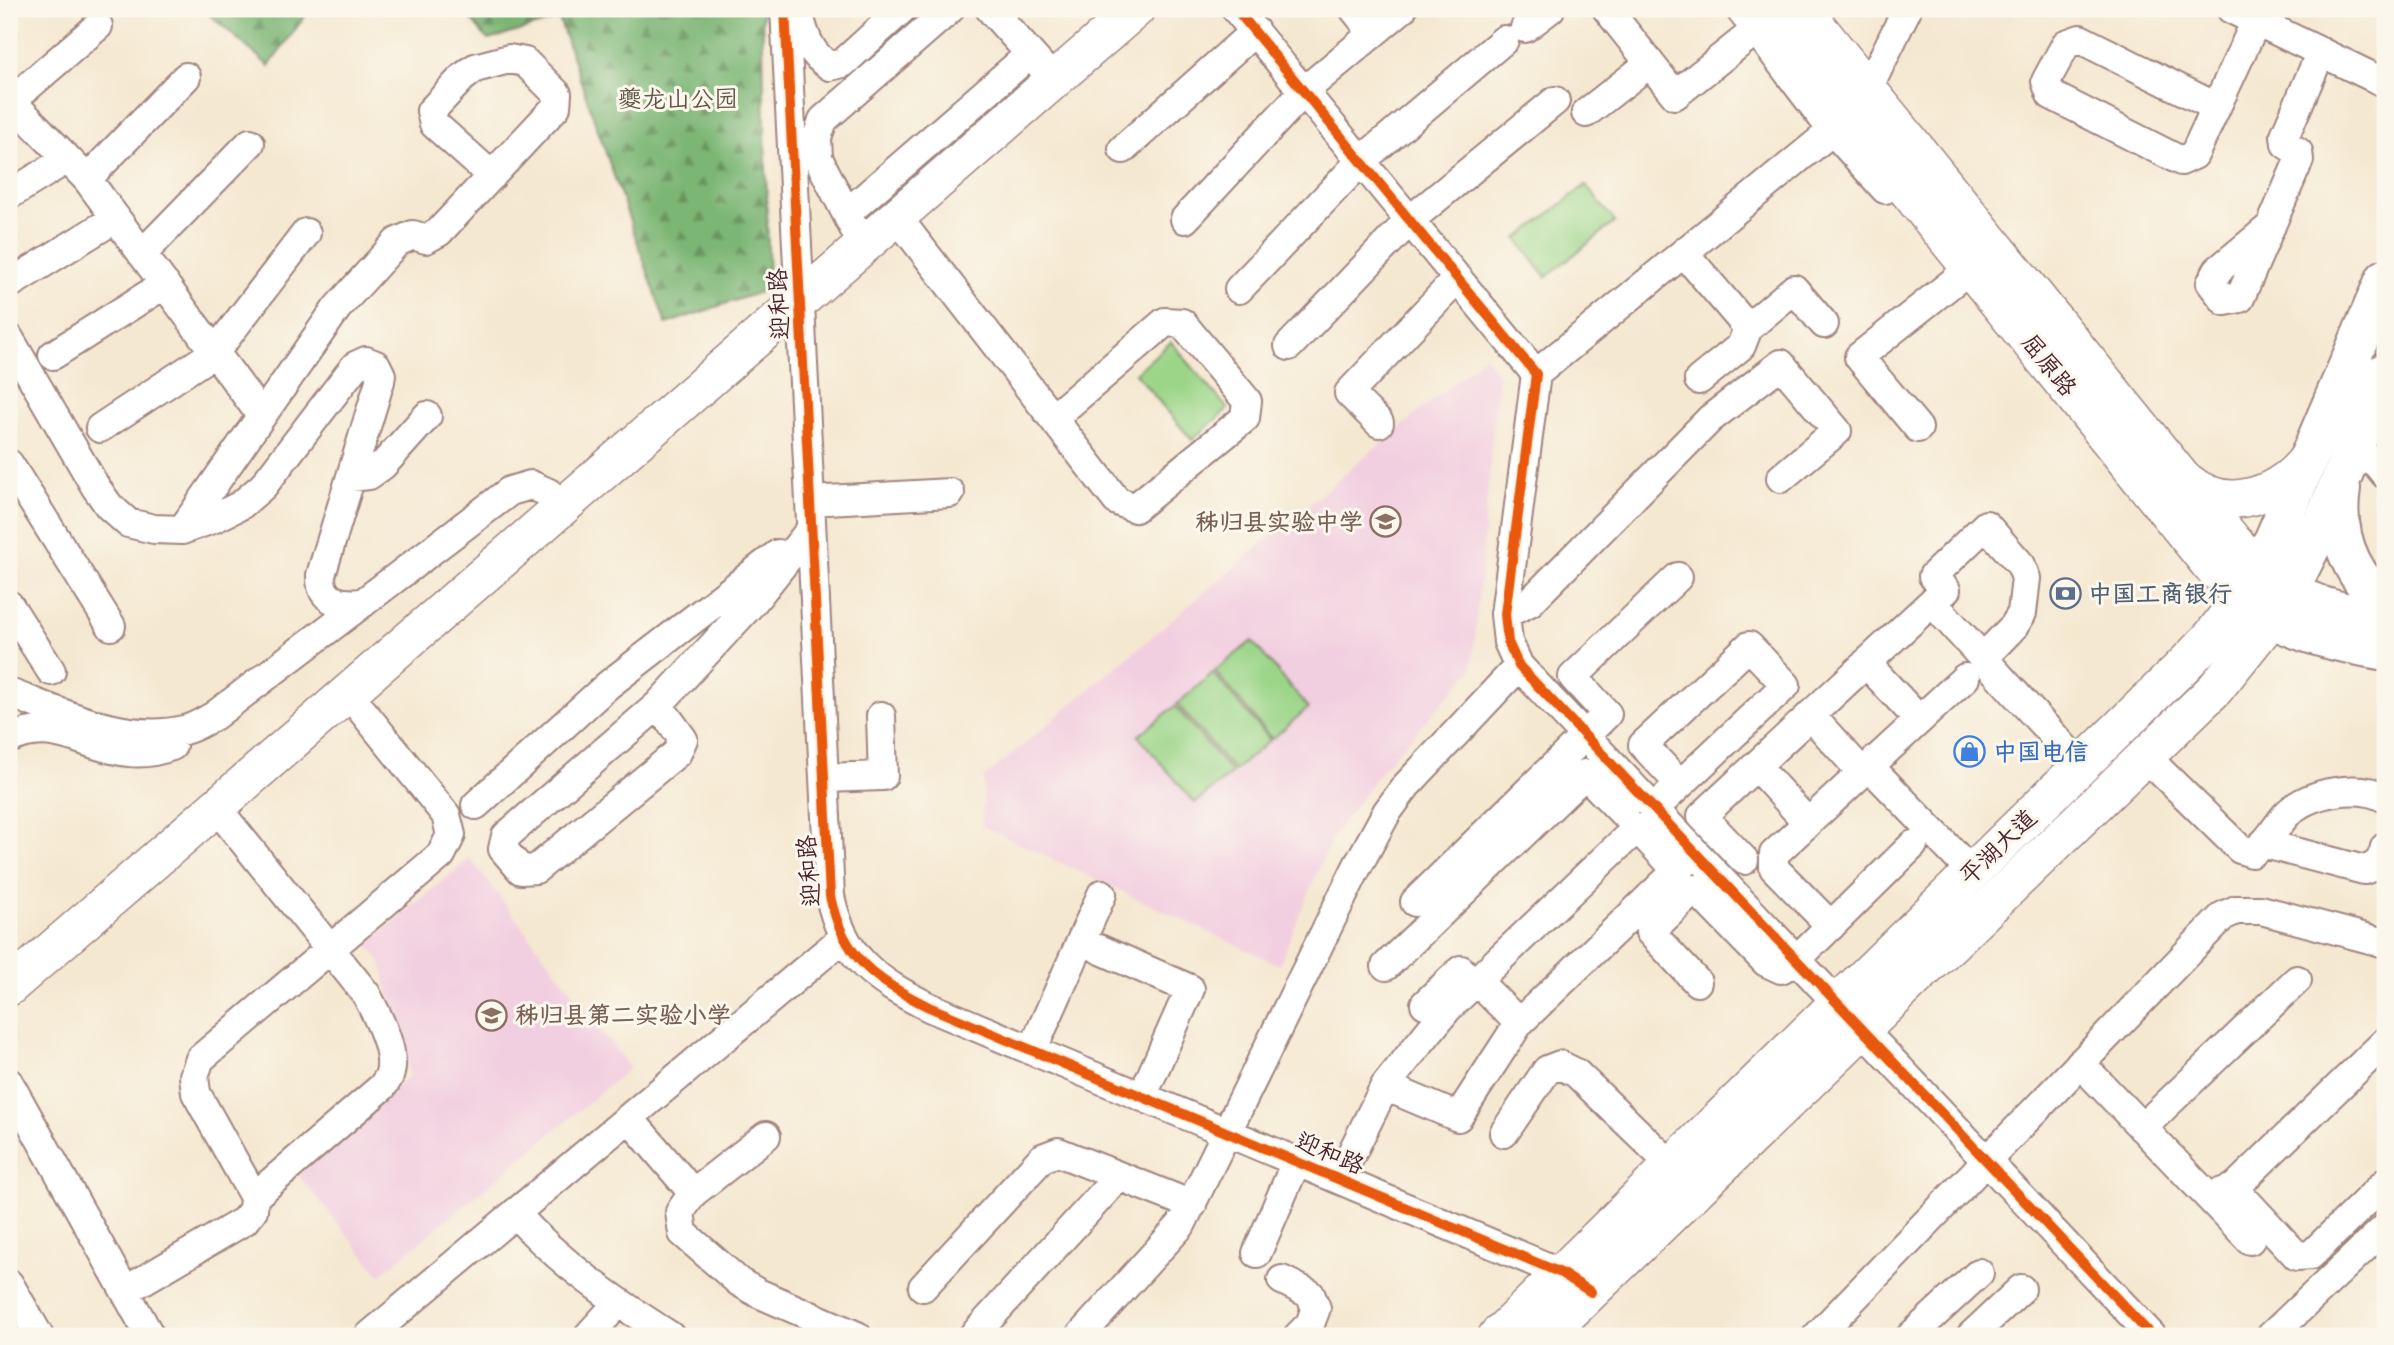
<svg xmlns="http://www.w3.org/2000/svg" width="2394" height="1345" viewBox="0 0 2394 1345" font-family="Caveat,'LXGW WenKai TC',sans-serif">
	<defs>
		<pattern id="forest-firs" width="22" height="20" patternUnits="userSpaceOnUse" patternTransform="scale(1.75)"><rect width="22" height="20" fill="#7cb674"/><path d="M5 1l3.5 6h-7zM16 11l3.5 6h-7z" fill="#68935f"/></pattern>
	</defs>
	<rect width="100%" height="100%" fill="#fbf7ec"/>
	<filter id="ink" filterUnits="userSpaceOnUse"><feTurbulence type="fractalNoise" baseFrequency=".0143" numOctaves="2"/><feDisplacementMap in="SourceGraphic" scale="14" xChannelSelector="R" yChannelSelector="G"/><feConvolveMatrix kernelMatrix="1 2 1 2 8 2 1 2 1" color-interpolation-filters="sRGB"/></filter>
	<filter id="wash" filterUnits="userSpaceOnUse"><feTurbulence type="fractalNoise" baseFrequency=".00686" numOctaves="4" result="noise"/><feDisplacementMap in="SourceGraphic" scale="28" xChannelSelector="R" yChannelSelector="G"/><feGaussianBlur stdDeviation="1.57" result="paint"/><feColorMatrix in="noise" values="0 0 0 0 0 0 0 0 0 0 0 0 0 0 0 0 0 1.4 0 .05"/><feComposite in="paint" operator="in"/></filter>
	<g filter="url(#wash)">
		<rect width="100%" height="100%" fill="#f5e8d1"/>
		<path fill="#f2cfe0" d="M1485,356l13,18 -26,296 -89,98 -52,71 -52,126 -297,-139 2,-48z
			M470,858l160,210 -250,207 -82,-101 111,-98 -28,-114 -14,-18z"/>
		<path fill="#9bd588" stroke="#727a5a" stroke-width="2" d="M1586,185l29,37 -69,55 -29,-38z
			M1171,342l57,67 -36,31 -57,-67z
			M1252,641l56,67 -36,31 -57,-68z
			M1213,673l57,67 -36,31 -57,-67z
			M1175,706l57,67 -37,30 -57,-67z"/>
		<path fill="url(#forest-firs)" stroke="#636a50" stroke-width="2" d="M203,9h107l-41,57z
			M462,9h300l7,280 -103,35 -107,-305 -71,21z"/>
	</g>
	<g filter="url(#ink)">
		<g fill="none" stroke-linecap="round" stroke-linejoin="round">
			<defs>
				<path id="minor" d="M785,9l45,887c13,62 45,84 99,111l632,266 14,9
					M990,9l53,59
					M1236,9l300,365 -31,240 3,28 11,24 633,670
					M1354,9l19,24
					M1607,9l68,86 80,-64
					M1740,9l92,121 53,59
					M2231,9l154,74
					M799,15c5,20 12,41 31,51l13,-3 59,-54
					M1525,28l25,-19
					M12,102l75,77 174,236
					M9,103l89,-77
					M2216,107l-136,-68 -14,5 -20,37 5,14 130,66 13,-6 62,-134
					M1586,113l64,-50
					M1123,149l132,-118
					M87,179l99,-102
					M9,195l58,-36
					M847,213l183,-159
					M897,217l220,284 18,7 110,-90 2,-17 -65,-78 -17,-1 -112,96
					M1185,219l119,-128 98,-82
					M2271,226l-53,44 -7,13 14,18 15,-3 59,-138 -1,-8 -12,-8 -1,-9 36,-83
					M863,246l-45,-88 -1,-20 6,-18 127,-111
					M1684,253l64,75
					M142,254l108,-111
					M11,283l105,-65
					M1239,289l122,-128 143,-121
					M9,338l86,148 14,20 19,17 26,6 28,1 33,-12 26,-13 22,-19 92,-120 11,-5 10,4 5,10 -1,6 -59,194c-1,27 20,30 42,28
					M1289,346l121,-126 145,-119
					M53,355l112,-71
					M1536,374l313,-257 19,-28 39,-80
					M1699,380l42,-34 7,-18 46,-39 30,35
					M1379,423l-30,-30 109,-115
					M100,428l115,-76 91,-119
					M1918,428l-59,-71 103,-82
					M2353,449l23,14 9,11
					M9,464l102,162
					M351,477l18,-2 14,-10 44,-49
					M810,501l140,-8
					M182,530l155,-222 60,-66 16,-7 13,4 13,-7 117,-125 1,-13 -32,-32 -16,-3 -34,9 -13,10 -31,33 3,13 58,52
					M9,605l42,66
					M1505,614l25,-12 180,-183 71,-55 56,67 -56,47
					M1983,658l31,-32 8,-13 4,-35 -5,-13 -35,-40 -53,51 13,14 -14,12 149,164
					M1866,663l42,45
					M9,693c55,20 115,51 175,37 10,-2 20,-9 30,-14l296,-225 21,-6 18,8 13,14
					M658,705l25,34 -6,14 -141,116 -15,1 -18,-21 3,-13 152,-131 95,-103 58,-73
					M1810,715l41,45
					M9,739c46,-22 75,9 120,13 15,2 29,-1 43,-6
					M2145,756l95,93 12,4c19,-13 22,-25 36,-40 22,-21 71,-30 97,-15
					M1756,766l41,45
					M1869,766l94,97
					M824,778l59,-2 -2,-60
					M476,805l132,-120 170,-131
					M216,807l150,187c11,21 30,56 24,79 -1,5 -5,10 -8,14l-128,110
					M1654,809l132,-124 -37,-39 -106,99 37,39
					M2265,844l99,26c14,-4 18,-10 21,-23
					M1744,860l-42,-44 230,-214
					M1415,902l192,-188 -34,-37 105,-100
					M1831,926l-57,-58v-14l191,-176
					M1099,949l91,40 -48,108
					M1386,966l199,-192 39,40
					M1477,981l42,42
					M1697,982l-47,-50 45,-43 71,73 15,7 15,-9 117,-115
					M1425,1004l36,-34
					M1032,1051l70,-157
					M2080,1063l170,177
					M9,1083l141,253
					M1385,1086l73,31 61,-94 170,-164
					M629,1118l64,75
					M2142,1128l155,-148
					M1504,1133l43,-63 13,-5 16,8 88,85
					M766,1136l-73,57 -13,19 3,21 56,49 19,11 99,43
					M1339,1179l46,-93 63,-78 189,-180 40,42
					M2234,1188l63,68 14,-1 74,-72
					M2209,1197l25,-9 151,-146
					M515,1213c45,51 99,87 155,123
					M1257,1253l39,-91
					M1282,1280l28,14 6,14 -6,16 -12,12
					M9,1284l30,52
					M923,1287l119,-129 16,-6 134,53
					M125,1291l119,-70 9,-11 1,-13 -58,-104 -2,-17 6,-17 241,-204 10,-20 -5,-20 -98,-122
					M369,1336l474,-398
					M588,1336l30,-33
					M973,1336l146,-160
					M1080,1336l101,-111 176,-358 30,-55 19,-26 113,-120
					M1817,1336l406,-420 13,-6h25l124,33
					M1911,1336l68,-63
					M1971,1336l50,-47
					M2271,1336l114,-108"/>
				<path id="major" d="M1803,9l430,532 26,27
					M2188,482c40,34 96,12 122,-27
					M9,987l1127,-978
					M1497,1336l689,-673 26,-27 30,-40 -32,-31 -449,-556
					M1545,1336l670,-647 57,-71"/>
				<path id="highway" d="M2385,279l-111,260 -32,57c10,8 21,17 32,23 34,18 73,25 111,32
					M2341,488c-7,47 9,86 44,116
					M2268,575c42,33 67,36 117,45
					M2272,618c48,-76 78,-163 113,-246"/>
			</defs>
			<use href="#minor" stroke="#a0847e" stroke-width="32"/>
			<use href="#major" stroke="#a0847e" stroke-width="40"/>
			<use href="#highway" stroke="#a0847e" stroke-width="42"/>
			<use href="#minor" stroke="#fff" stroke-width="28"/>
			<use href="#major" stroke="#fff" stroke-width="37"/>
			<use href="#highway" stroke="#fff" stroke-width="38"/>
			<defs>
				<path id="cycleway" d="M785,9l45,887c13,62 45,84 99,111l632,266 30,19
					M1236,9l300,365 -31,240 3,28 11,24 633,670"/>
			</defs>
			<use href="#cycleway" stroke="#fbf7ec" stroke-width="15"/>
			<use href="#cycleway" stroke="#e8590c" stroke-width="10"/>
		</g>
	</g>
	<defs>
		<symbol id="school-ring" viewBox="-11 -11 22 22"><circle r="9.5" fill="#fbf7ec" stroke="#8d6e63" stroke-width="1.5"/><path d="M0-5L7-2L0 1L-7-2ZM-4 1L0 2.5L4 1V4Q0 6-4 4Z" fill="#8d6e63"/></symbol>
		<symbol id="bank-ring" viewBox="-11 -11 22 22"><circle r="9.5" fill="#fbf7ec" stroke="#5c6f8a" stroke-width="1.5"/><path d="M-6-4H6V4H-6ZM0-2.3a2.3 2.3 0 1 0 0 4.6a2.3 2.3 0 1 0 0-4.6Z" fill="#5c6f8a"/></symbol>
		<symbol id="shop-ring" viewBox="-11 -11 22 22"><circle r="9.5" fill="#fbf7ec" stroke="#3f7fe0" stroke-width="1.5"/><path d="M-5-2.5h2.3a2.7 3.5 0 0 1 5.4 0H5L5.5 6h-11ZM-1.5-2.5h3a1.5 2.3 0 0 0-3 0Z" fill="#3f7fe0"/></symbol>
	</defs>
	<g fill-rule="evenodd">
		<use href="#school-ring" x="1368" y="504" width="35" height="35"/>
		<use href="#bank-ring" x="2048" y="576" width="35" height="35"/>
		<use href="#shop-ring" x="1952" y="734" width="35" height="35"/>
		<use href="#school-ring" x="474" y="998" width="35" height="35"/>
	</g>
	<g text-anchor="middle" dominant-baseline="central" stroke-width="6" stroke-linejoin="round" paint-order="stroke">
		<g font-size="24" fill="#625647" stroke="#fbf7ec">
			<text x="678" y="99">夔龙山公园</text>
		</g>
		<g font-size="24" fill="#4a1f2b" stroke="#fbf7ec">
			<text transform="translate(779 304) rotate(-93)">迎和路</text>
			<text transform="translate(2049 365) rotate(51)">屈原路</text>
			<text transform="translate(1998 847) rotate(-44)">平湖大道</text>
			<text transform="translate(809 871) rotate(-95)">迎和路</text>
			<text transform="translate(1330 1153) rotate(23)">迎和路</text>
		</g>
		<g font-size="24" font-weight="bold" fill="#785e54" stroke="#fbf7ec" text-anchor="end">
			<text x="1363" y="522">秭归县实验中学</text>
			<text x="515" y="1015" text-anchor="start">秭归县第二实验小学</text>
		</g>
		<g font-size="24" font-weight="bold" fill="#4e5e75" stroke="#fbf7ec" text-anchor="start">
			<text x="2088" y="594">中国工商银行</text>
		</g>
		<g font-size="24" font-weight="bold" fill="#366cbe" stroke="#fbf7ec" text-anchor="start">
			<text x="1993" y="752">中国电信</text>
		</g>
	</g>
	<rect width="2394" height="1345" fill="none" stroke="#fbf7ec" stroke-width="35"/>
</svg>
